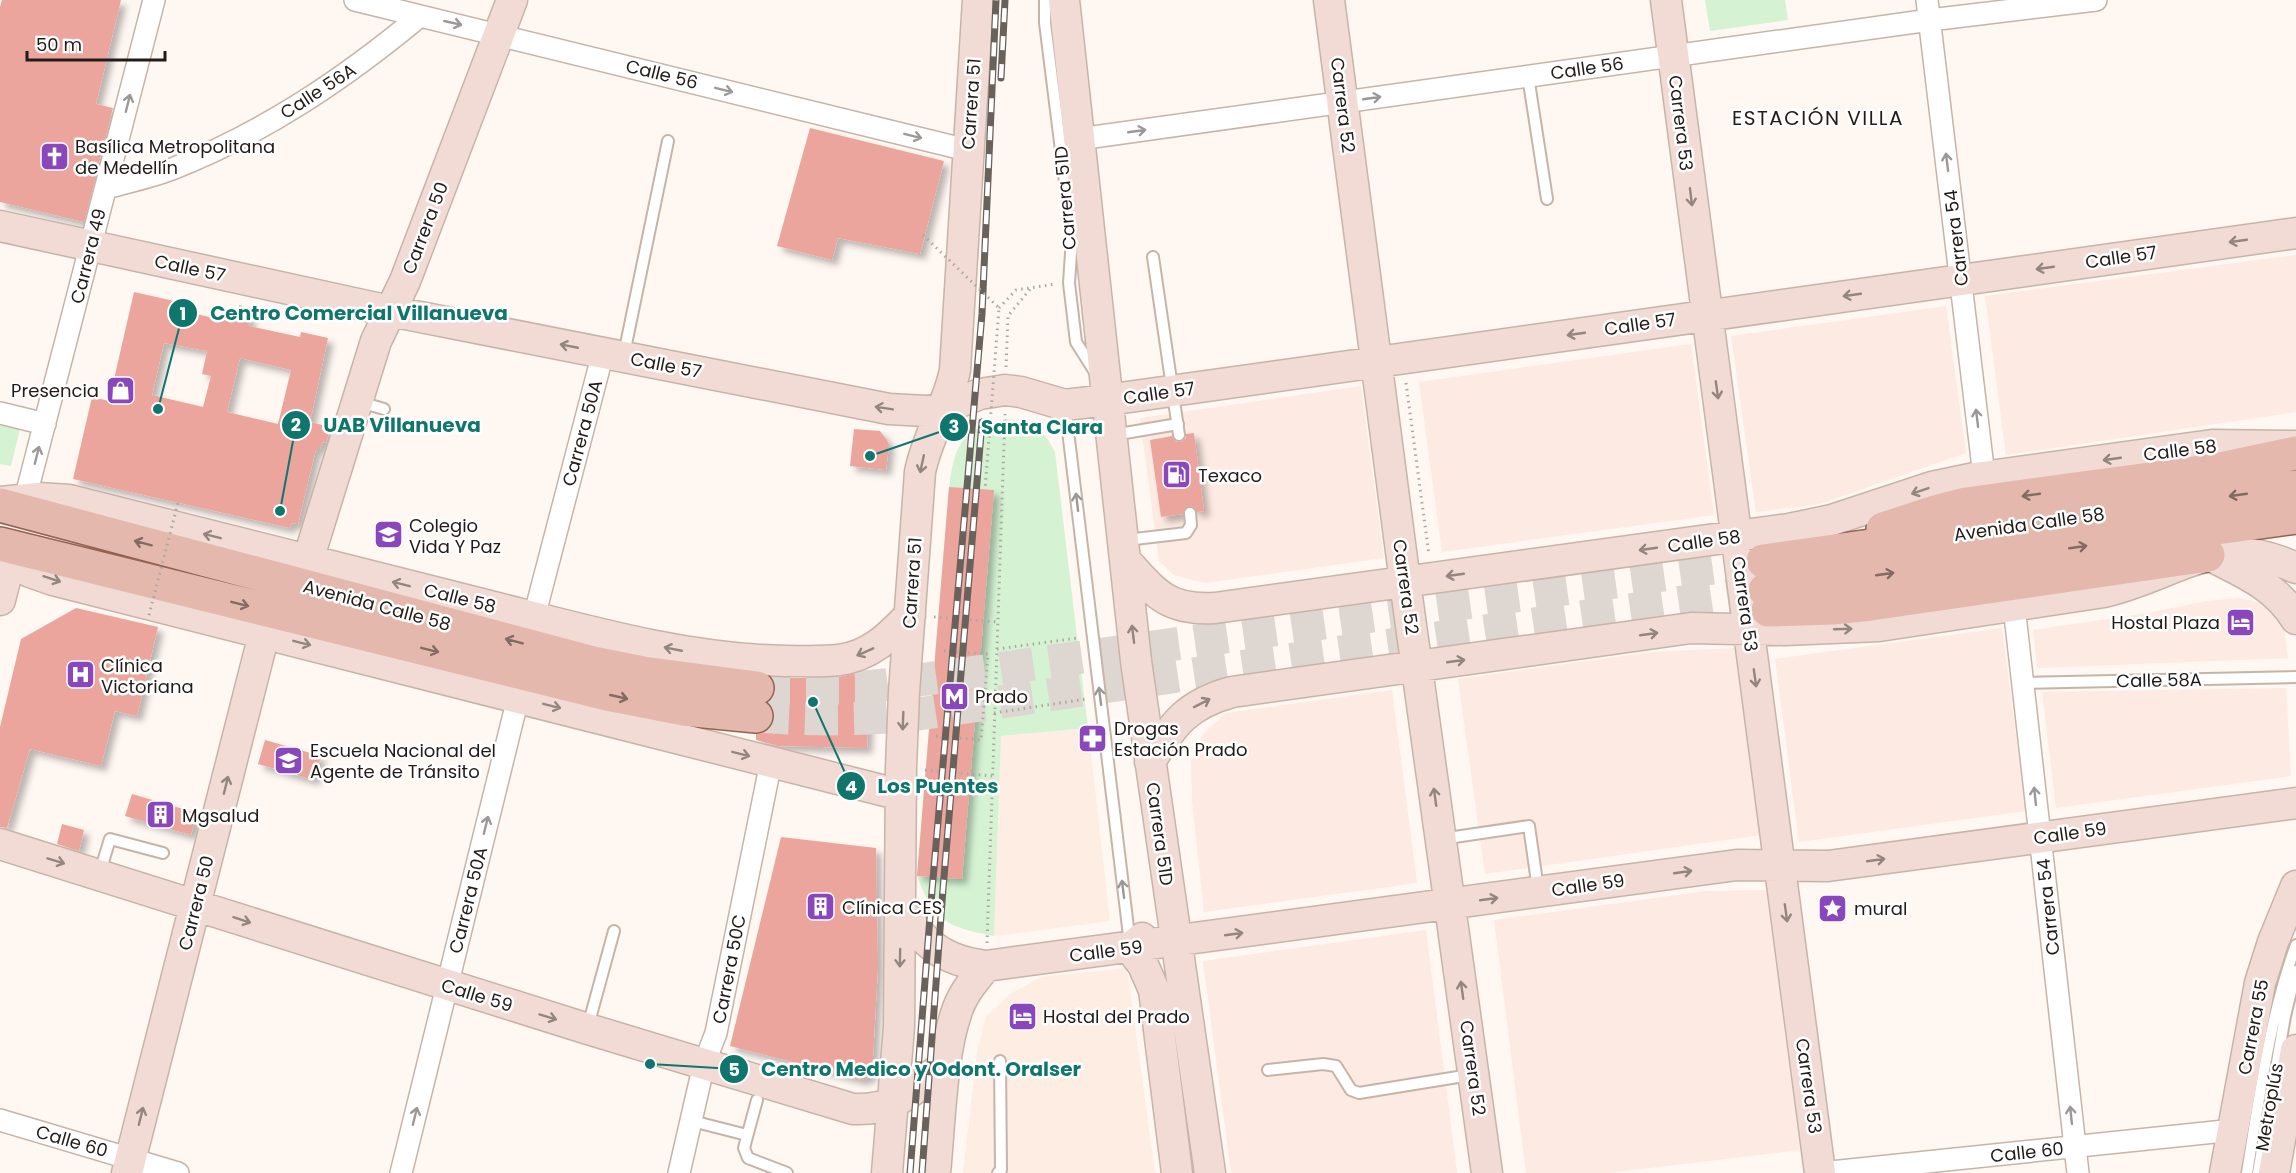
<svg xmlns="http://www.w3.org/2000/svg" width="2296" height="1173" viewBox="0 0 2296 1173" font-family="Poppins,sans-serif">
	<defs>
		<filter id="shadow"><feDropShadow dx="5.5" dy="5.5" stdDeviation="3" flood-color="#0004"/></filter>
	</defs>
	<rect width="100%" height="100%" fill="#fff7f2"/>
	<path fill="#feede3" d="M1088,728l22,193 -116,15 7,-200z
		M1127,968l28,205h-192l14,-121 9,-35 24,-23 31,-17z"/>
	<path fill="#fdeae2" d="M2296,255v157l-290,43 -21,-159z
		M1946,306l20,147 -146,51 -64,8 -25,-176z
		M1691,344l23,171 -272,37 -23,-170z
		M1361,386l23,172 -179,25 -31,-8 -15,-14 -19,-143z
		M2239,598l19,4 14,10 12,16 4,30 -251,10 -4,-38 115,-17 59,-12z
		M2002,628l24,183 -227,31 -24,-183z
		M1735,648l26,187 -276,39 -27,-195 193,-27z
		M2286,688l5,88 -235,32 -14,-116z
		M1392,690l25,193 -213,29 -12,-111 -1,-39 12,-28 23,-21z
		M1766,890l34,260 -192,23h-82l-32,-253 212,-29z
		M1426,930l31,243h-226l-28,-212z"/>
	<path fill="#d5f3d3" d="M1705,0h80l3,20 -78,11z
		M1006,419c28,3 36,8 49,33l33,276 -87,8 -7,200c-46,-9 -61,-14 -77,-61l32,-388c6,-43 12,-58 57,-68z
		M0,424l20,5 -9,37 -11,-2z"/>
	<path fill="#eba59c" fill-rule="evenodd" filter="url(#shadow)" d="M2,0h119l-25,104 17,4 -29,114 -84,-20v-195z
		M810,128l134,33 -24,93 -82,-16 -6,22 -55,-14z
		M134,292l40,9 -2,8 52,11 2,-10 25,6 -2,10 51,11 1,-5 27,6 -18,84 21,5 -5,16 -4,-1 -2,7h-4l-18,75 -7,-1 -1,5 -217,-49 19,-82 17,4zM164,343l43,8 -5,23 9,2 -8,31 -51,-12zM240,358l51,12 -13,54 -51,-12z
		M854,429l26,2 7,9 2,5 -3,25 -36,-4z
		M1194,433l10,78 -7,1 -3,-5 -5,-1 -5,3 -1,5 -22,3 -11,-77 22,-4 4,6h5l5,-4v-4z
		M949,487l45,3 -32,389 -45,-3z
		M76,608l82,19 -21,89 -22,-5 -14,55 -71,-17 -23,79 -7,-1v-100l21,-88z
		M865,671h5l-3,77 -89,-2 -22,-6v-6l8,-1 7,-6 4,-9 -2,-9 -5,-7 7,-11 -3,-13h62z
		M265,740l56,16 -7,24 -56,-16z
		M132,794l65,19 -6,22 -66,-19z
		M62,824l22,6 -5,21 -22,-7z
		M781,837l95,11 2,118 -6,109 -10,5 -132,-34z"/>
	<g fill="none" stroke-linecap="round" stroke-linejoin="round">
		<path stroke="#ded6d1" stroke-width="33" stroke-dasharray="33 16" stroke-linecap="butt" d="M757,688h99l28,-3 879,-124
			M756,716c52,4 105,4 156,-1l853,-125"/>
		<defs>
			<path id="lane" d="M1045,0v23l27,215 -3,45 7,59 19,30
				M1528,76l19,123
				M1153,257l26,178
				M624,354l44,-213
				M360,402l24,7
				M1065,406l65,538
				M1113,435l65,-11
				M1126,540l60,-7 5,-8 -1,-12
				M2023,683l273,-6
				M1441,839l88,-13 9,63
				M99,875l11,-36 53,14
				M588,1026l26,-95
				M1268,1070l55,-6 13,2 15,24 8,3 111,-18
				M757,1100l-13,48 4,10 39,15
				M692,1121l55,14
				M998,1173l3,-3 -1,-109
				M2247,1173c12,-74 23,-158 49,-228
				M2258,1173l27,-157 11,-45"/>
			<path id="street" d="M355,0l612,150
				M1927,0l57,476
				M1079,139l851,-119 166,-20
				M106,188c22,-6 45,-11 66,-19 92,-36 172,-90 248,-153
				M0,413l45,11
				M22,511l132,-511
				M2014,606l64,567
				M534,617l69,-264
				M0,1120l178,53
				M401,1173l117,-475
				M679,1173l25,-109 12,-31 55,-271
				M1821,1173l413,-43"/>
			<path id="secondary" d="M1064,0l72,661 74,512
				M1329,0l76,582 82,591
				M1666,0l154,1173
				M0,226l390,85 499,98 37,2 16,-2 38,-15 25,-4 16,2 44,13 42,-5 1189,-167
				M0,502l38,-4 31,2c138,35 276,69 413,104 99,25 200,55 303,57 18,0 36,1 54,-1 31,-4 50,-23 71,-45
				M0,553l30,19 23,8 848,215
				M2211,556c33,17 65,30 85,63
				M308,560l68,-219 29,-60 107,-281
				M1125,560c30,33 42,51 90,48l574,-79 43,-9 100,-33 43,-9 237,-33 84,1
				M0,600l10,-39
				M1150,762c23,-39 38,-58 82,-70l459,-64 93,2 95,-4 225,-34c75,-18 111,-62 192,-24
				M0,844l588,185 265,80c44,2 60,-20 93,-45
				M900,910c28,35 40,50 86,56l751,-101 91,1 468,-63
				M1142,938l-12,10 13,17 11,25 23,183
				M127,1173l137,-539
				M887,1173l12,-146 2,-259 3,-76 16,-220c7,-36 28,-66 35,-102l23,-370
				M935,1173c5,-49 6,-120 23,-165 6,-16 17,-29 28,-42
				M2225,1173l35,-190 13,-41 23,-56
				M2274,1173l22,-123"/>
			<path id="primary" d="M0,505l593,158 50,10 114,15
				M1883,529l52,-17 31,-8 250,-34 80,-17
				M0,544l607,150 77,15 72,7
				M1763,561l533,-74
				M1765,590l531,-73
				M1768,610l65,-2 38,-4 337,-49"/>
		</defs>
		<use href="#lane" stroke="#c7b4a8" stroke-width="14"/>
		<use href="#street" stroke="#c7b4a8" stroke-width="24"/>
		<use href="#secondary" stroke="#c7b4a8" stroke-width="33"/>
		<use href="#primary" stroke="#946253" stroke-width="36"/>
		<path stroke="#ada6a1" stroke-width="3" stroke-dasharray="1.5 4.5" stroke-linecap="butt" d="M999,308l17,-18 40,-6
			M239,313l2,-9
			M1006,367l2,-51 23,-28
			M1406,383l23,172
			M934,617l64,5
			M997,649l81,-11
			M994,713l92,-14
			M936,736l45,4 7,-86 -44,-3
			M925,770l67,6
			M987,943l18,-529"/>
		<use href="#lane" stroke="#fff" stroke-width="10"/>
		<use href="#street" stroke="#fff" stroke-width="21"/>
		<use href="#secondary" stroke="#f2dbd5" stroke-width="30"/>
		<use href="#primary" stroke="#e4b8ac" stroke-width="33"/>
		<defs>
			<path id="rail" d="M1001,78l4,-78
				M910,1173l22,-282 50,-577 14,-314
				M922,1173l21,-284 39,-467"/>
		</defs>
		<use href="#rail" stroke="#68615c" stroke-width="7"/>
		<use href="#rail" stroke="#fff" stroke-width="4.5" stroke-dasharray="14" stroke-linecap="butt"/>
		<path stroke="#ada6a1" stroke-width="3" stroke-dasharray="1.5 4.5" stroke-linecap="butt" d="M923,235l76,73 -14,182
			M149,615l29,-112"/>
	</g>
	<defs><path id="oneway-shaft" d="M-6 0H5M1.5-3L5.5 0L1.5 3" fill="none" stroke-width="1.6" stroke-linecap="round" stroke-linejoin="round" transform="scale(1.5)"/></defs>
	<g stroke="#9c9897">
		<use href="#oneway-shaft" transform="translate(453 23) rotate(13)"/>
		<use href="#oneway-shaft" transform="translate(724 90) rotate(14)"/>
		<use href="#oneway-shaft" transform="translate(1372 98) rotate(-8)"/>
		<use href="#oneway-shaft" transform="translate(128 103) rotate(-76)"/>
		<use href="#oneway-shaft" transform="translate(1137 131) rotate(-8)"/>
		<use href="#oneway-shaft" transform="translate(913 136) rotate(14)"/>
		<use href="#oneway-shaft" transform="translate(1947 162) rotate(-97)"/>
		<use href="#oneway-shaft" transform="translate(1977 418) rotate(-97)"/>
		<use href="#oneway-shaft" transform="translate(37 455) rotate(-76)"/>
		<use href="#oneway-shaft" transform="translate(1077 502) rotate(-97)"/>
		<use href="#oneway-shaft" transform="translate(1100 696) rotate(-97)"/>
		<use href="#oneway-shaft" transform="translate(2035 796) rotate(-96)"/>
		<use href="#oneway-shaft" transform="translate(486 825) rotate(-76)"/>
		<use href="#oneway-shaft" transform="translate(1123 889) rotate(-97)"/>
		<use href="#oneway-shaft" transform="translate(2071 1115) rotate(-96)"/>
		<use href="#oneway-shaft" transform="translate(415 1116) rotate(-76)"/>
	</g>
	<g stroke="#948580">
		<use href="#oneway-shaft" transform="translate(1691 197) rotate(83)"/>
		<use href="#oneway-shaft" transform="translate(2238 241) rotate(172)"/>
		<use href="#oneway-shaft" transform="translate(2045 268) rotate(172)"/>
		<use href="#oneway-shaft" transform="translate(1852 295) rotate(172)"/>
		<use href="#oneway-shaft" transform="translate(1576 334) rotate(172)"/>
		<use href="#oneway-shaft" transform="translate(569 346) rotate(-169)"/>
		<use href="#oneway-shaft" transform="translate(1717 390) rotate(82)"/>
		<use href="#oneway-shaft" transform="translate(884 408) rotate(-171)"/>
		<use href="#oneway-shaft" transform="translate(2112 459) rotate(172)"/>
		<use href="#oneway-shaft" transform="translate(922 464) rotate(102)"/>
		<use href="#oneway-shaft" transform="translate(1920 491) rotate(161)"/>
		<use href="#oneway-shaft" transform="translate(212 536) rotate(-166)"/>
		<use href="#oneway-shaft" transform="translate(1648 549) rotate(172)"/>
		<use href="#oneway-shaft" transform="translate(1455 575) rotate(172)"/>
		<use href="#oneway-shaft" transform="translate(52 579) rotate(18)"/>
		<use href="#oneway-shaft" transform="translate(401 584) rotate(-166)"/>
		<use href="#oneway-shaft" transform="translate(1843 629) rotate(-2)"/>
		<use href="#oneway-shaft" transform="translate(1133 634) rotate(-97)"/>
		<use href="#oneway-shaft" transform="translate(1649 634) rotate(-8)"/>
		<use href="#oneway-shaft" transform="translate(302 643) rotate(14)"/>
		<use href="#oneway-shaft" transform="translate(673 649) rotate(-169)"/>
		<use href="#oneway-shaft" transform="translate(865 652) rotate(156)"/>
		<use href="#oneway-shaft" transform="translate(1456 661) rotate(-8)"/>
		<use href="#oneway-shaft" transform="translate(1755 678) rotate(82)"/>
		<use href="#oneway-shaft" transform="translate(1202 703) rotate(-27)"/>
		<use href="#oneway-shaft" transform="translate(552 706) rotate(14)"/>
		<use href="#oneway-shaft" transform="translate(903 721) rotate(92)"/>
		<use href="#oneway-shaft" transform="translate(741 754) rotate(14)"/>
		<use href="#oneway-shaft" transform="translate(226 785) rotate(-76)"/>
		<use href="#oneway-shaft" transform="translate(1435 797) rotate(-98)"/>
		<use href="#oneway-shaft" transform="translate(1876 860) rotate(-8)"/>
		<use href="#oneway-shaft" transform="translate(56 861) rotate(17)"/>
		<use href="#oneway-shaft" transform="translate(1683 872) rotate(-8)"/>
		<use href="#oneway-shaft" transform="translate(1489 899) rotate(-8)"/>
		<use href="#oneway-shaft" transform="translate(1786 913) rotate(82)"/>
		<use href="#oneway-shaft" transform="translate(242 920) rotate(18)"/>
		<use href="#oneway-shaft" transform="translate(1234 934) rotate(-8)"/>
		<use href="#oneway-shaft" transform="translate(900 958) rotate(91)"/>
		<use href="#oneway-shaft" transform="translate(1462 990) rotate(-98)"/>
		<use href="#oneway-shaft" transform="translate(548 1017) rotate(17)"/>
		<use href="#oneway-shaft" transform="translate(141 1116) rotate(-76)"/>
	</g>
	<g stroke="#836a62">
		<use href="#oneway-shaft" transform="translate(2031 495) rotate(172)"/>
		<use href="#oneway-shaft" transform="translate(2238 495) rotate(172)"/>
		<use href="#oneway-shaft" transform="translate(143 543) rotate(-165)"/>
		<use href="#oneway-shaft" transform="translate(2078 547) rotate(-8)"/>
		<use href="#oneway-shaft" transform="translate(1885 574) rotate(-8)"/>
		<use href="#oneway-shaft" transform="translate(240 604) rotate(14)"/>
		<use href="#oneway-shaft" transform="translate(514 641) rotate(-165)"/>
		<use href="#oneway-shaft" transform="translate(430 650) rotate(14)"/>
		<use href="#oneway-shaft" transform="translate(619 697) rotate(13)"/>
	</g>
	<defs>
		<symbol id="church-square" viewBox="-11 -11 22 22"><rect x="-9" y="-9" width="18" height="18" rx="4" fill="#8a47bb" stroke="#fff"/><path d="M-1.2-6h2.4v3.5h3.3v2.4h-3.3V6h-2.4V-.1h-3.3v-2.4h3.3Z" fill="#fff"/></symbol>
		<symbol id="shop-square" viewBox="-11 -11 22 22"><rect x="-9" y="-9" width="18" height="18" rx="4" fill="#8a47bb" stroke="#fff"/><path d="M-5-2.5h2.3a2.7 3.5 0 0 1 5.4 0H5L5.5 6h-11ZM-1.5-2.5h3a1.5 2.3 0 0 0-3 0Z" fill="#fff"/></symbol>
		<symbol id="fuel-square" viewBox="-11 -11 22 22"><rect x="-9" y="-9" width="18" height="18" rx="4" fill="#8a47bb" stroke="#fff"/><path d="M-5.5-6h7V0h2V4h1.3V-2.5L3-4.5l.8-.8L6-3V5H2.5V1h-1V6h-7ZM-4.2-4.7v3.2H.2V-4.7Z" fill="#fff"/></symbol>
		<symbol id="school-square" viewBox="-11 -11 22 22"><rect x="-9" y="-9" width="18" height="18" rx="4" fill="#8a47bb" stroke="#fff"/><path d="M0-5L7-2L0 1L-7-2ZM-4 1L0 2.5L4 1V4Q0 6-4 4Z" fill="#fff"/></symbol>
		<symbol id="hotel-square" viewBox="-11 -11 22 22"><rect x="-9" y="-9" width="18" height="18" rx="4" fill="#8a47bb" stroke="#fff"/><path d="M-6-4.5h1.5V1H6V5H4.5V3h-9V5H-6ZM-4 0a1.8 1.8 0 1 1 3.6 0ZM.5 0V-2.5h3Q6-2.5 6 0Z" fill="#fff"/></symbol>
		<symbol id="hospital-square" viewBox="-11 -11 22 22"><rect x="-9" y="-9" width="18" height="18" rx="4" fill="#8a47bb" stroke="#fff"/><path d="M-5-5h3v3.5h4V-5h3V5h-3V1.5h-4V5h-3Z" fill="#fff"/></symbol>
		<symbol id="metro-square" viewBox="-11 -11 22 22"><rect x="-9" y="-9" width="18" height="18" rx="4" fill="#8a47bb" stroke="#fff"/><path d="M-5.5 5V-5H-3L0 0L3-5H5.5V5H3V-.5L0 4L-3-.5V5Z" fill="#fff"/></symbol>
		<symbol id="pharmacy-square" viewBox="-11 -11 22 22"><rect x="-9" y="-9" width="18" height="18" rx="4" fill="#8a47bb" stroke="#fff"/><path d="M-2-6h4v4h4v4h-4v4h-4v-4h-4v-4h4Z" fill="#fff"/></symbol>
		<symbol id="building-square" viewBox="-11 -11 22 22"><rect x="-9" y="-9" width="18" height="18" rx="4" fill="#8a47bb" stroke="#fff"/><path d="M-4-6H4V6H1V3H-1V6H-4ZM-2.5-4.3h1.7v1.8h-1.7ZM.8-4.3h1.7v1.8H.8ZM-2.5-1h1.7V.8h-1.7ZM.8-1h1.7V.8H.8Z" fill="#fff"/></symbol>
		<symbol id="sight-square" viewBox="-11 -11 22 22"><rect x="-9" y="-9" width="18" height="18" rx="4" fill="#8a47bb" stroke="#fff"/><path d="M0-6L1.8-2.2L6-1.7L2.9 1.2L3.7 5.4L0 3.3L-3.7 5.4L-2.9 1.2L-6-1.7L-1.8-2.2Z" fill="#fff"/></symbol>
	</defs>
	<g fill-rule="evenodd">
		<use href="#church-square" x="38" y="140" width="33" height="33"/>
		<use href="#shop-square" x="104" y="374" width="33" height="33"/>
		<use href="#fuel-square" x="1160" y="458" width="33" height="33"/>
		<use href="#school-square" x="372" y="518" width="33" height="33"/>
		<use href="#hotel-square" x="2224" y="606" width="33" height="33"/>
		<use href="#hospital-square" x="64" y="658" width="33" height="33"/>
		<use href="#metro-square" x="938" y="680" width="33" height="33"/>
		<use href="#pharmacy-square" x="1076" y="722" width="33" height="33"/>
		<use href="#school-square" x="272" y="744" width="33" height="33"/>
		<use href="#building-square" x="144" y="798" width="33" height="33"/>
		<use href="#building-square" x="804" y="890" width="33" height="33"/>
		<use href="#sight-square" x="1816" y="892" width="33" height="33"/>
		<use href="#hotel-square" x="1006" y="1000" width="33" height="33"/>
	</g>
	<g text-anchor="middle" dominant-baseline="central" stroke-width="5" stroke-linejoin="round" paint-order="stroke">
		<g font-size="18" fill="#221b17" stroke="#fff">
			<text transform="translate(1587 68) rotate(-8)">Calle 56</text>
			<text transform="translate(662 74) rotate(14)">Calle 56</text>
			<text transform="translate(318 91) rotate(-33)">Calle 56A</text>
			<text transform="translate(971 104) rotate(-86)">Carrera 51</text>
			<text transform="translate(1343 105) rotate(83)">Carrera 52</text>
			<text transform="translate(1681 123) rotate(83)">Carrera 53</text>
			<text transform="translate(1065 198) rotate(-95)">Carrera 51D</text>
			<text transform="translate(425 228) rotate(-69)">Carrera 50</text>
			<text transform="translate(1956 238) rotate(-97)">Carrera 54</text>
			<text transform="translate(88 256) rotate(-76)">Carrera 49</text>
			<text transform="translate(2121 257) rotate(-8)">Calle 57</text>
			<text transform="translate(190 268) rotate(12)">Calle 57</text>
			<text transform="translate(1640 324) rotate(-8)">Calle 57</text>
			<text transform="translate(666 365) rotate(11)">Calle 57</text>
			<text transform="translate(1159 393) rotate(-8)">Calle 57</text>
			<text transform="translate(582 433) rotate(-75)">Carrera 50A</text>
			<text transform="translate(2180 450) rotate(-7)">Calle 58</text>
			<text transform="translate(2029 524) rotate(-8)">Avenida Calle 58</text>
			<text transform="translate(1704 541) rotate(-8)">Calle 58</text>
			<text transform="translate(912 583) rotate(-86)">Carrera 51</text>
			<text transform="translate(1406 587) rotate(82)">Carrera 52</text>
			<text transform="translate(460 598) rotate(14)">Calle 58</text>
			<text transform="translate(1745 604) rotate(82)">Carrera 53</text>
			<text transform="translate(377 605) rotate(15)">Avenida Calle 58</text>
			<text transform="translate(2159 680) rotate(-1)">Calle 58A</text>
			<text transform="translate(2070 833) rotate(-8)">Calle 59</text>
			<text transform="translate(1160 834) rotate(82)">Carrera 51D</text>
			<text transform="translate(1588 885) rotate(-8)">Calle 59</text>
			<text transform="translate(468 900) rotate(-76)">Carrera 50A</text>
			<text transform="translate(196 903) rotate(-76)">Carrera 50</text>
			<text transform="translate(2048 907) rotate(-96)">Carrera 54</text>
			<text transform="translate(1106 951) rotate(-7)">Calle 59</text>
			<text transform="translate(729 969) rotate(-79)">Carrera 50C</text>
			<text transform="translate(477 995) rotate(17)">Calle 59</text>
			<text transform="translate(2253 1027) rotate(-79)">Carrera 55</text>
			<text transform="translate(1473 1068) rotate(82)">Carrera 52</text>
			<text transform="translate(1809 1086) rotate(82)">Carrera 53</text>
			<text transform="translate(2269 1107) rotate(-80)">Metroplús</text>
			<text transform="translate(72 1141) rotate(16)">Calle 60</text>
			<text transform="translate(2027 1152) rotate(-6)">Calle 60</text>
		</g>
		<g font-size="18" fill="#221b17" stroke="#fff" text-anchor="start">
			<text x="75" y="146">Basílica Metropolitana<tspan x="75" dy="21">de Medellín</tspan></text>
			<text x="99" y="390" text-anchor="end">Presencia</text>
			<text x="1198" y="475">Texaco</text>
			<text x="409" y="525">Colegio<tspan x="409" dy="21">Vida Y Paz</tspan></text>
			<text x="2220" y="622" text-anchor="end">Hostal Plaza</text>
			<text x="101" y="665">Clínica<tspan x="101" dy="21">Victoriana</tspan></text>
			<text x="975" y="696">Prado</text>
			<text x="1114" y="728">Drogas<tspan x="1114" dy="21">Estación Prado</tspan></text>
			<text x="310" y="750">Escuela Nacional del<tspan x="310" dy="21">Agente de Tránsito</tspan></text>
			<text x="182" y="815">Mgsalud</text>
			<text x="842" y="907">Clínica CES</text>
			<text x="1854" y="908">mural</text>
			<text x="1043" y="1016">Hostal del Prado</text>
		</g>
		<g font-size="20" letter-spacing="1.5" fill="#221b17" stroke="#fff">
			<text x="1818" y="118">ESTACIÓN VILLA</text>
		</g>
	</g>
	<path fill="none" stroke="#0f766e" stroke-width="2" d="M158 409L183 313M280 511L296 425M870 456L954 427M813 702L851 786M650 1064L734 1069"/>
	<g fill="#0f766e" stroke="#fff" stroke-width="2">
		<circle cx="158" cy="409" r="6"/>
		<circle cx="280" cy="511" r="6"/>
		<circle cx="870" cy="456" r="6"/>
		<circle cx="813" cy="702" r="6"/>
		<circle cx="650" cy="1064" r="6"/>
		<circle cx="183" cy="313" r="15"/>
		<circle cx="296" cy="425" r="15"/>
		<circle cx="954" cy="427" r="15"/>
		<circle cx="851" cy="786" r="15"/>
		<circle cx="734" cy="1069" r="15"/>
	</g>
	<g font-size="18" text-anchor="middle" font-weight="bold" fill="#fff">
		<text x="183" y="320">1</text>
		<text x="296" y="431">2</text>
		<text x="954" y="433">3</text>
		<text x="851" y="793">4</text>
		<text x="734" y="1076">5</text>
	</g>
	<g font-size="20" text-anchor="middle" font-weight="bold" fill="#0f766e" stroke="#fff" stroke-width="5" stroke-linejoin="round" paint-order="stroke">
		<text x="359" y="320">Centro Comercial Villanueva</text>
		<text x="402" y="432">UAB Villanueva</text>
		<text x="1042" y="434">Santa Clara</text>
		<text x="938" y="793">Los Puentes</text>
		<text x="921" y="1076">Centro Medico y Odont. Oralser</text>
	</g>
	<path d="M27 51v9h138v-9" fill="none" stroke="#221b17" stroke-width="3"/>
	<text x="36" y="51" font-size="18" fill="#221b17" stroke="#ffffff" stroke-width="4.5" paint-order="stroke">50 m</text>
</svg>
